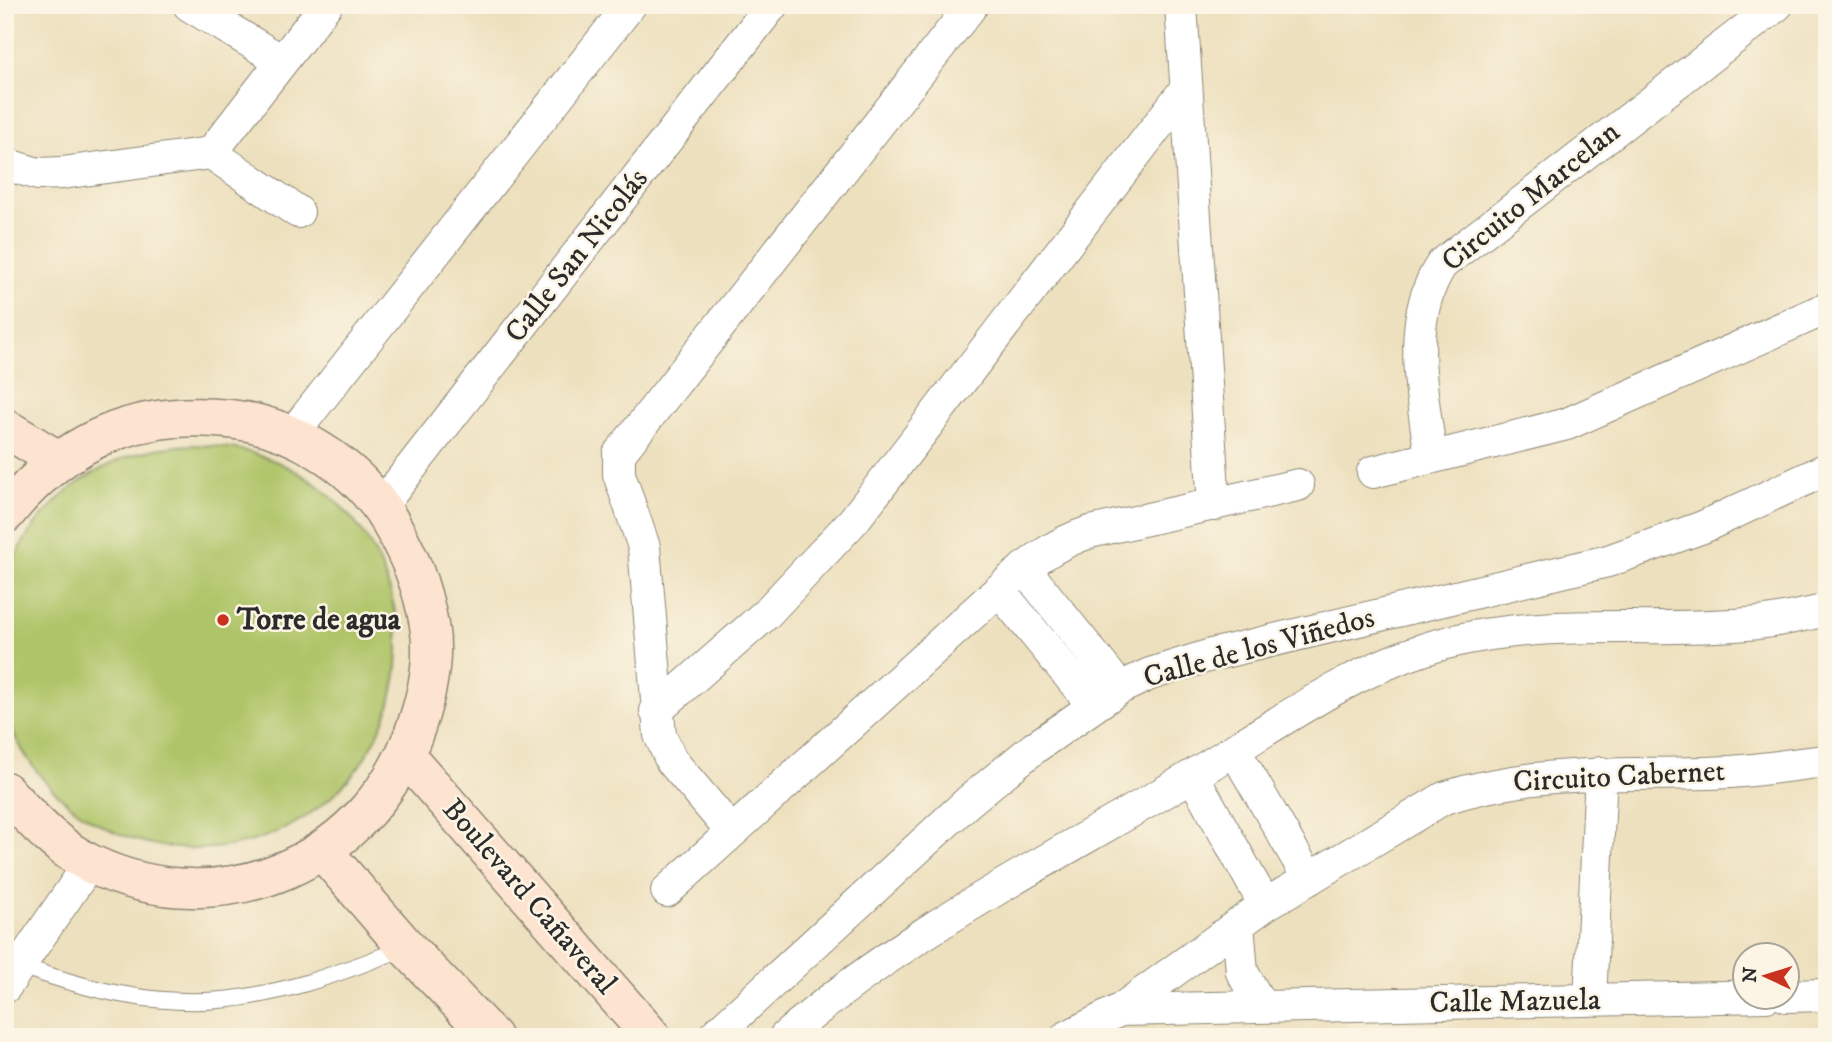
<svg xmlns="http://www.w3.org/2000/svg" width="1832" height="1042" viewBox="0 0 1832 1042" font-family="'IM FELL DW Pica',serif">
	<rect width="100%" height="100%" fill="#fcf5e5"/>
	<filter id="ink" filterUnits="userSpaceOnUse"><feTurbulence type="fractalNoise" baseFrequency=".0143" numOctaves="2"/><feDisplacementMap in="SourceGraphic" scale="14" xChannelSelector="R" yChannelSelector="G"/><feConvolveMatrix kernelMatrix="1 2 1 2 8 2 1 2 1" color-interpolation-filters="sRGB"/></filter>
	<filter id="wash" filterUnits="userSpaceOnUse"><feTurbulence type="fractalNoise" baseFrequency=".00686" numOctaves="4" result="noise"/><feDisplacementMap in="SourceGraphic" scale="28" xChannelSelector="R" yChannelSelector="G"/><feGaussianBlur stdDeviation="1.57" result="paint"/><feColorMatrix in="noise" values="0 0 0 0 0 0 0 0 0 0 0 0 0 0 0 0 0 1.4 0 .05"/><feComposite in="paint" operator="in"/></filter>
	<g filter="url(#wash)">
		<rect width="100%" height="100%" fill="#ede0be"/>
		<path fill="#afc468" stroke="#6d784a" stroke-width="2" d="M-6 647a202 202 0 1 1 404 0a202 202 0 1 1-404 0Z"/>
	</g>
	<g filter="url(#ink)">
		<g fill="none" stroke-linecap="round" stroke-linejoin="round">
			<defs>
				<path id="lane" d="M21,966c157,56 234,42 385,-19"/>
				<path id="street" d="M189,5l93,56
					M1181,5l33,500
					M211,153l115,-148
					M5,164l33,10 24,-1 149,-20 87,59
					M291,436l339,-431
					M1431,458c-8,-63 -27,-138 11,-194l335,-259
					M1373,472l194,-48 260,-116
					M381,506l391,-501
					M1024,568l96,120
					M999,590l94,115
					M656,711l110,-97 88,-94 331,-430
					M1235,751l74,128
					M1193,776l72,129
					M731,831l-60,-71 -11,-25 -16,-188 -25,-73v-20l353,-449
					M667,891l332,-301c29,-26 54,-46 91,-58l208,-47
					M1238,924l4,48 20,35
					M5,987l85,-124
					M1786,996l41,-1
					M1590,1000l11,-227
					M1120,1010l647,-14
					M713,1037l256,-236 65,-53 86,-60 30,-14 61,-19 397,-94 95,-34 124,-58
					M785,1037c117,-103 267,-178 400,-257 83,-49 167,-113 261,-137 102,-26 199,-10 301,-19 26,-2 54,-8 80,-14
					M1067,1037l53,-27 145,-105 179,-107c95,-31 189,-21 287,-26 32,-2 64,-8 96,-11"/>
				<path id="secondary" d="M5,428l53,32
					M5,514c59,-73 130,-105 224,-95 62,6 128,46 160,101 20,35 33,64 40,105 6,32 -2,69 -12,99 -46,138 -194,203 -326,140 -35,-17 -60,-46 -86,-73
					M406,756l246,281
					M323,851l83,96 86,90"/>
			</defs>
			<use href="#lane" stroke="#8c8674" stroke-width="18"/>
			<use href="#street" stroke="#8c8674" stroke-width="34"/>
			<use href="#secondary" stroke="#8c8674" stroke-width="41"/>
			<use href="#lane" stroke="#fff" stroke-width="16"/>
			<use href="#street" stroke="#fff" stroke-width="32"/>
			<use href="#secondary" stroke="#fde4d0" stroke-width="38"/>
		</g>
	</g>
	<circle fill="#c8321e" stroke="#fcf5e5" stroke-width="2.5" cx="223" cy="620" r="7"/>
	<g text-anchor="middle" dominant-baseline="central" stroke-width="5" stroke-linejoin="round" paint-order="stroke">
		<g font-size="30" fill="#2b2b2b" stroke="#fcf5e5">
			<text transform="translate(1531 197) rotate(-39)">Circuito Marcelan</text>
			<text transform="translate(577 256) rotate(-52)">Calle San Nicolás</text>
			<text transform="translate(1259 648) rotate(-15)">Calle de los Viñedos</text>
			<text transform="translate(1619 777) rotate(-3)">Circuito Cabernet</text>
			<text transform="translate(529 897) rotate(49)">Boulevard Cañaveral</text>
			<text transform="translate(1515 1002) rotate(-1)">Calle Mazuela</text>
		</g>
		<g font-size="30" font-weight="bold" fill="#2b2b2b" stroke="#fcf5e5" text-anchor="start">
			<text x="237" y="620">Torre de agua</text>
		</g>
	</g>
	<rect width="1832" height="1042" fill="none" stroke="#fcf5e5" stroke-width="28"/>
	<g transform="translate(1766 976) rotate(274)"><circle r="33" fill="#fcf5e5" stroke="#a8a49b" stroke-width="2"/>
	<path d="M0-5L12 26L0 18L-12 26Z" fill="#c8321e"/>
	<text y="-10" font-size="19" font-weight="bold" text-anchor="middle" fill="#2b2b2b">N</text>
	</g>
</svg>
